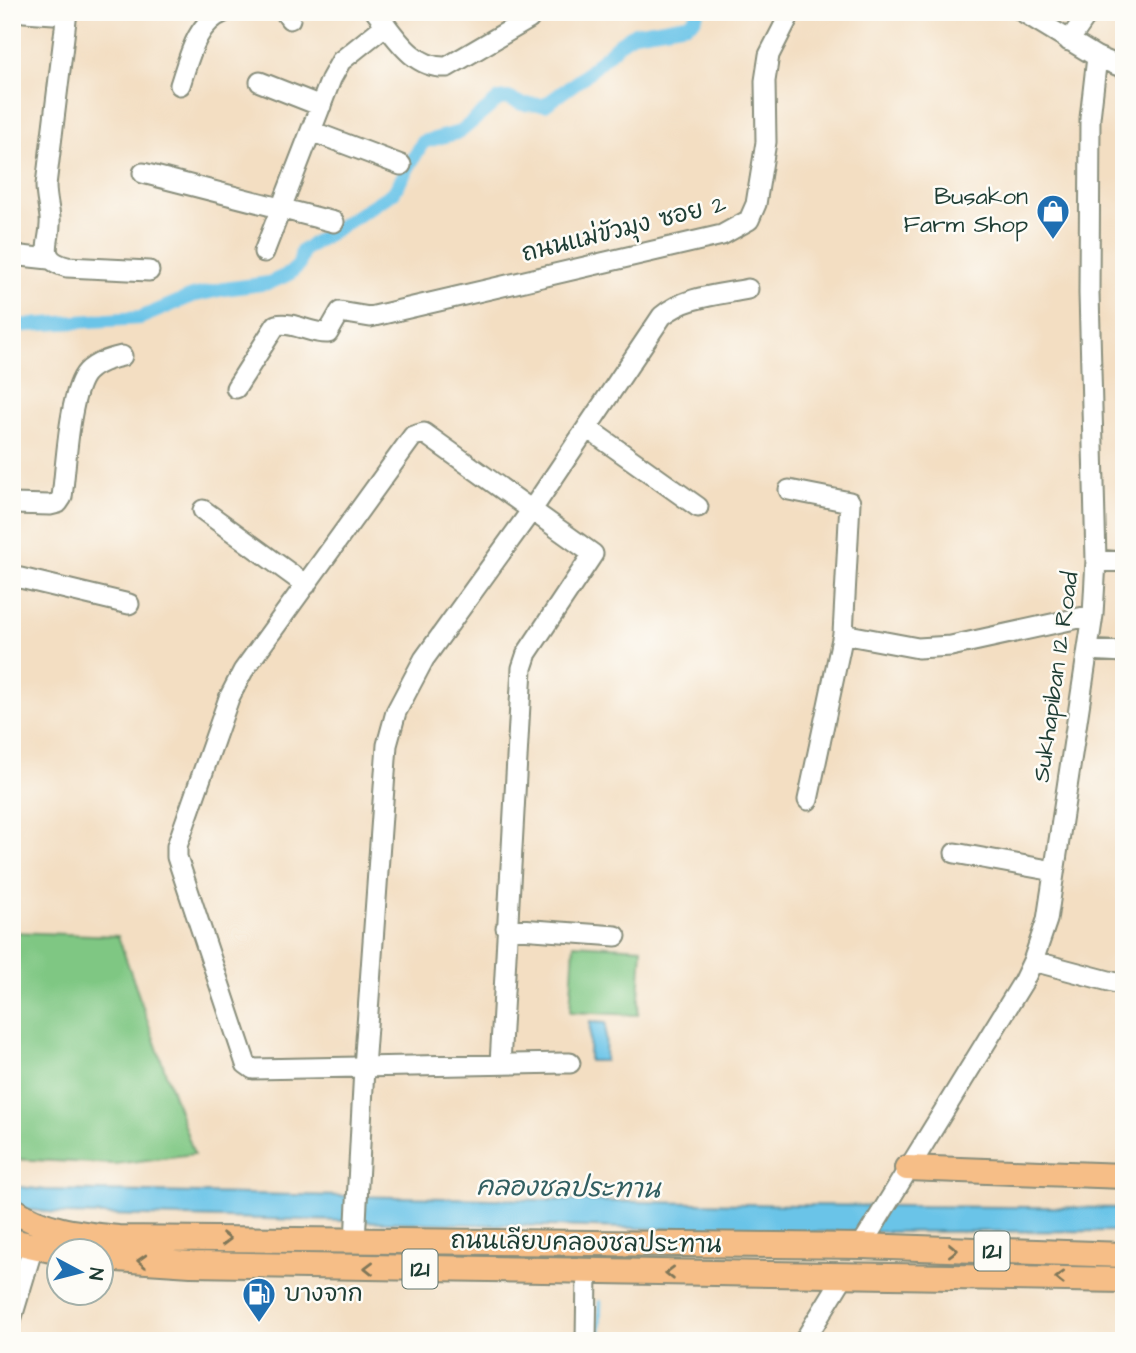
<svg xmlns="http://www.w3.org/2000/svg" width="1136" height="1353" viewBox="0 0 1136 1353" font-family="'Architects Daughter','Playpen Sans Thai',sans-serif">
	<rect width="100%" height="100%" fill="#fdfcf7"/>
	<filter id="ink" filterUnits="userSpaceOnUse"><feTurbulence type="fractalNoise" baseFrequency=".0143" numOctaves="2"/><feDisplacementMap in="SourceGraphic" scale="14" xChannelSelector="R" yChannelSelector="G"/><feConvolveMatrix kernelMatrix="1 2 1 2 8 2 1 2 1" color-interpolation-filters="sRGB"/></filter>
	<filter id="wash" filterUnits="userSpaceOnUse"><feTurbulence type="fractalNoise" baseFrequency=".00686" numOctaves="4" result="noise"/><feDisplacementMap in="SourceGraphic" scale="28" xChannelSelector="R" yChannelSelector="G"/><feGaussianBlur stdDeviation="1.57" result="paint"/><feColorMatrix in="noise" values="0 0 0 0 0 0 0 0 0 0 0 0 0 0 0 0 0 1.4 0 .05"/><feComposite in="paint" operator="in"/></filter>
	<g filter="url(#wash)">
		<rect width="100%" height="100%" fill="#f3dec2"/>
		<path fill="#7fc783" stroke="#4f825c" stroke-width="2" d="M12,932l106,4 76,218 -79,10 -103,-5z
			M574,944l68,4 -4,67 -68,-3z"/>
		<path fill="#6ac4e8" stroke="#44808e" stroke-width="2" d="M590,1022l16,1 -1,38h-16z
			M12,1186l33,4 750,15 329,3v23l-327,1 -731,-18 -54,-6z"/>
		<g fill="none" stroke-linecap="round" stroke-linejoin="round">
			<path stroke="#6ac4e8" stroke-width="4.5" d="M599,1341l1,-39"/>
			<path stroke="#6ac4e8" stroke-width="14" d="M12,326l128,-8 52,-22 32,-7 45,-6 20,-9 10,-9 3,-14 92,-59 29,-50 37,-10 39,-33 9,-1 14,6 23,1 37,-27 38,-35 15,-10 52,-9 7,-4 4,-8"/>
		</g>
	</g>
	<g filter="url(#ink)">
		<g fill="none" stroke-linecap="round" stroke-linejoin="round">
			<defs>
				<path id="minor" d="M24,12l30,2 8,-2
					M67,12l-21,173c0,12 3,22 4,33 2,24 -15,40 17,49l82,4
					M285,12l5,7
					M376,12c19,24 37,57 71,55l82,-48 -4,-7
					M1023,12l74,45 27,11
					M1069,41l20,-29
					M260,82l61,24
					M180,85c9,-27 16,-62 44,-73
					M311,131l90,34
					M143,173l191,49
					M264,252l67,-173 10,-18 45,-36
					M12,255l37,4
					M236,388l40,-63c18,-4 33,9 52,8l12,-21 30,5 352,-82 27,-15 7,-16 10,-62 -1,-61 4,-26 22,-43
					M587,428l111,79
					M789,490l61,12 -7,132 75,14 33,-2 142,-31
					M12,504l38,1 8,-2 4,-6c4,-29 7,-106 25,-125 10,-10 23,-13 35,-16
					M203,510l103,75
					M1096,560l28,2
					M12,576l117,28
					M1088,650l36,2
					M808,800l35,-166
					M955,853l99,18
					M506,928l110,8
					M1033,961l91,24
					M500,1064l22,-396 5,-15 66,-99 -169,-121 -11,3 -170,235 -14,27 -52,148v11l69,207 7,5c105,-1 211,-4 317,-6
					M355,1241l9,-173 23,-323 9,-33 28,-53 107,-148 131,-195c24,-20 56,-21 86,-27
					M861,1246l162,-264 10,-21 14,-41 46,-305 3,-55 -7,-267 1,-175 7,-61
					M12,1317l21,-70
					M586,1341l1,-69
					M804,1341l41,-67"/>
				<path id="major" d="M907,1168l217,8
					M12,1209c32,22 69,25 106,29l743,8 263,9
					M12,1241l48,11
					M102,1258l89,6 933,16"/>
			</defs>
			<use href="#minor" stroke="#898e7b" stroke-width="23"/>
			<use href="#major" stroke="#898e7b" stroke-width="28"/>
			<use href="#minor" stroke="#fff" stroke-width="19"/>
			<use href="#major" stroke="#f6be87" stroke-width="24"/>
		</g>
		<defs><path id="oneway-chevron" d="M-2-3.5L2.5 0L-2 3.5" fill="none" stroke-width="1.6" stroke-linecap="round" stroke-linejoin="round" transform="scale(1.75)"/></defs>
		<g stroke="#807759">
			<use href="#oneway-chevron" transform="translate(226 1239) rotate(1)"/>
			<use href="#oneway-chevron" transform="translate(953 1250) rotate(1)"/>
			<use href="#oneway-chevron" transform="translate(142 1261) rotate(-177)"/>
			<use href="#oneway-chevron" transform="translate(369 1268) rotate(-179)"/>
			<use href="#oneway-chevron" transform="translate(670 1273) rotate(-179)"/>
			<use href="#oneway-chevron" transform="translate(1060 1278) rotate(-179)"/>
		</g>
	</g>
	<defs>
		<symbol id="shop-pin" viewBox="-11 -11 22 30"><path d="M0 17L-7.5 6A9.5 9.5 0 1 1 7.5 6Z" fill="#1f6fb2" stroke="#fdfcf7"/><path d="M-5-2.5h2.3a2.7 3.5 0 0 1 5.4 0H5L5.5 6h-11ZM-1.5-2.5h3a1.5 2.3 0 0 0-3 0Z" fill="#fff"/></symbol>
		<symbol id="fuel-pin" viewBox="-11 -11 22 30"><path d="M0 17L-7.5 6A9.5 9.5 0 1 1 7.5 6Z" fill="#1f6fb2" stroke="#fdfcf7"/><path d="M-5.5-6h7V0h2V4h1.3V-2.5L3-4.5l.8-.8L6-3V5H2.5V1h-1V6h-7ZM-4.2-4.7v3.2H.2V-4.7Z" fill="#fff"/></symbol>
	</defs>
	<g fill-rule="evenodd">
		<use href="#shop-pin" x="1034" y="192" width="38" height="52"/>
		<use href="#fuel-pin" x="240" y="1275" width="38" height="52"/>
	</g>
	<g text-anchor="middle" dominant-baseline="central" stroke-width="5" stroke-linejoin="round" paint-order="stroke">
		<g fill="#fdfcf7" stroke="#62766e" stroke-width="2">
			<rect x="974.5" y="1231.5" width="35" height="39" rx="5"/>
			<rect x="402.5" y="1249.5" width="35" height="39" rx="5"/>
		</g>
		<g font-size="23" font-weight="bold" fill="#1f3d34">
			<text x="992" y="1251">121</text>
			<text x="420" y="1269">121</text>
		</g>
		<g font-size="24" fill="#1f3d34" stroke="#fdfcf7" text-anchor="end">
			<text x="1028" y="197">Busakon<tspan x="1028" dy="28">Farm Shop</tspan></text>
			<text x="284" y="1294" text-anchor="start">บางจาก</text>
		</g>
		<g font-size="24" fill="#1f3d34" stroke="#fdfcf7">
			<text transform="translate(624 229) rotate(-14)">ถนนแม่ขัวมุง ซอย 2</text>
			<text transform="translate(1056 677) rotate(-82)">Sukhapiban 12 Road</text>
			<text transform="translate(586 1243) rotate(1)">ถนนเลียบคลองชลประทาน</text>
		</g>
		<g font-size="26" font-style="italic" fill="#325f61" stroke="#fdfcf7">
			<text transform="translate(568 1188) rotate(1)">คลองชลประทาน</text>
		</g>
	</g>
	<rect width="1136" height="1353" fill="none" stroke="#fdfcf7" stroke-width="42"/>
	<g transform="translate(80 1272) rotate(97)"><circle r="33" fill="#fdfcf7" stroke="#a4b0a9" stroke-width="2"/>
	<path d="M0-5L12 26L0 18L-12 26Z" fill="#1f6fb2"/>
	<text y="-10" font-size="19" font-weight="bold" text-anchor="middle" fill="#1f3d34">N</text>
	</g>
</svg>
